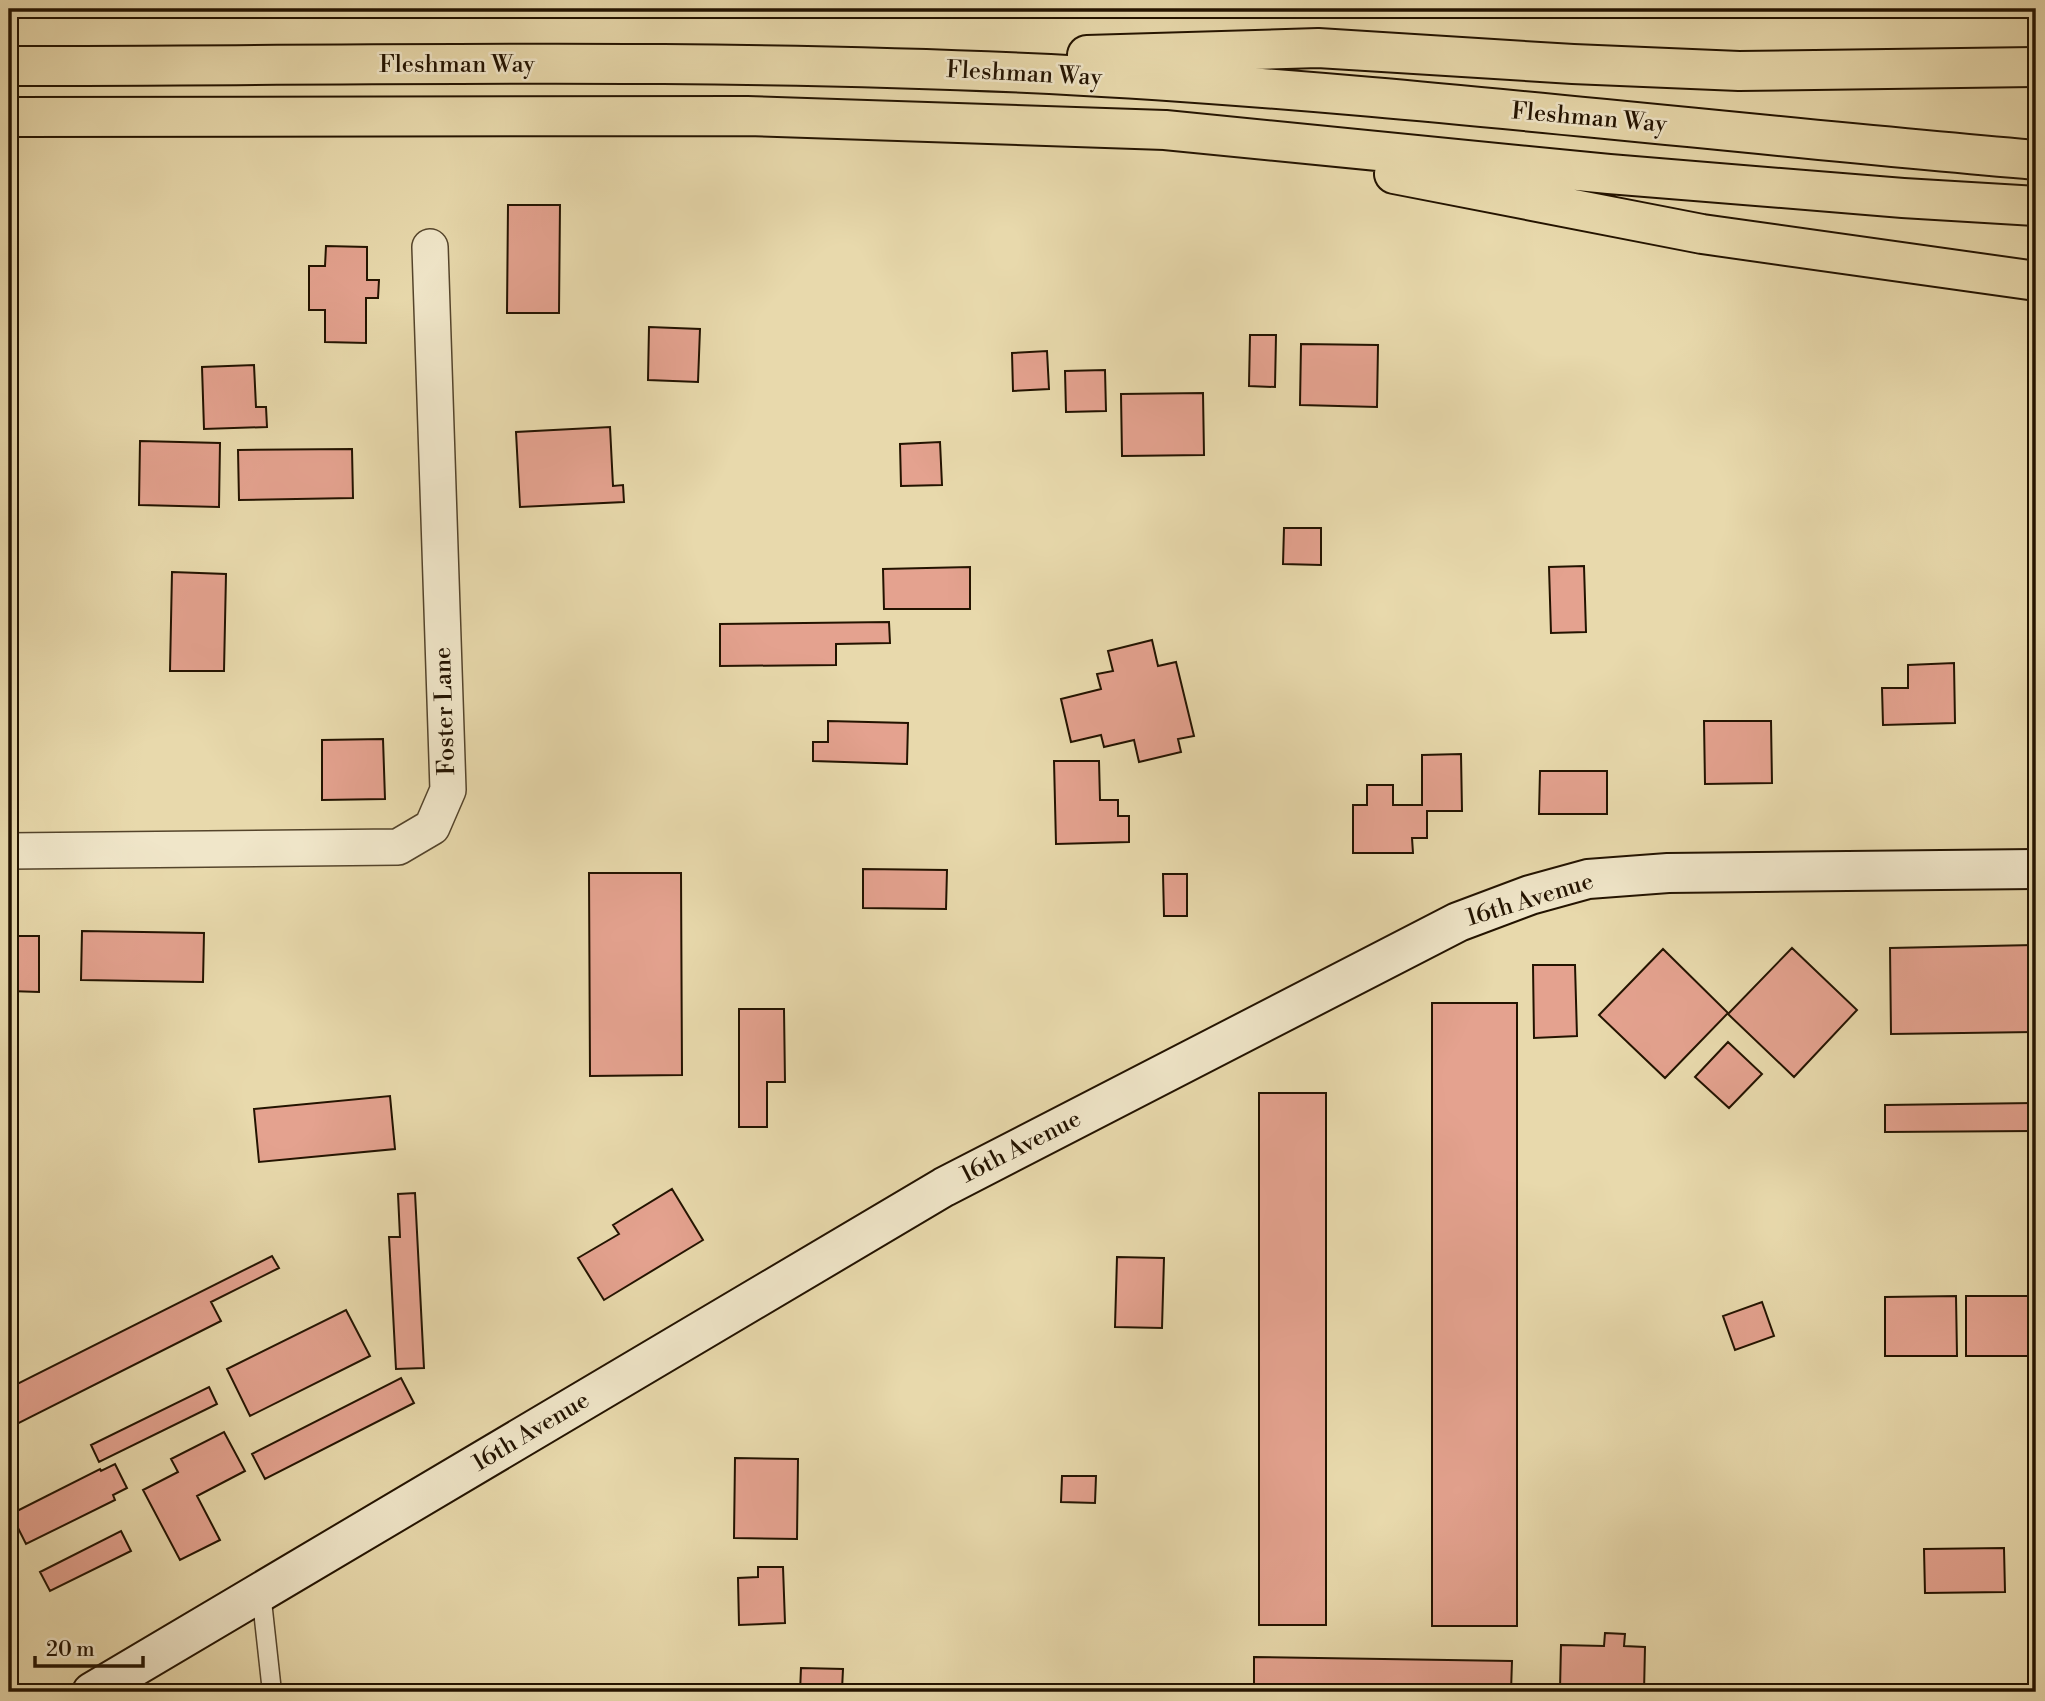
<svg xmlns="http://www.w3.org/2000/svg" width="2045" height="1701" viewBox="0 0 2045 1701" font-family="'Libre Bodoni',serif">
	<rect width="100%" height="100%" fill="#e8d9ac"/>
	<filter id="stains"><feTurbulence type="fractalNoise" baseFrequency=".00286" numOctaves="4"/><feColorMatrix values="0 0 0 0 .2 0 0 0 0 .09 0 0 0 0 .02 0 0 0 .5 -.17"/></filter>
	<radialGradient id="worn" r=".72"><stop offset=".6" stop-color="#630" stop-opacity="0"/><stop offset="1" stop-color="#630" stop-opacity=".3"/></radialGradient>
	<path fill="#e4a28f" stroke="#231300" stroke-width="2" d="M508,205h52l-1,108h-52z
		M326,246l41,1v33h12l-1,18h-12v45l-41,-1v-32h-16v-44h16z
		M649,327l51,2 -2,53 -50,-2z
		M1250,335h26l-1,52 -26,-1z
		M1301,344l77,1 -1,62 -77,-2z
		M1047,351l2,38 -36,2 -1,-38z
		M254,365l2,42h10l1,20 -63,2 -2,-62z
		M1105,370l1,41 -40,1 -1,-41z
		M1203,393l1,62 -82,1 -1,-62z
		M610,427l3,59 10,-1 1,17 -104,5 -4,-75z
		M140,441l80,2 -1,64 -80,-2z
		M940,442l2,43 -41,1 -1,-42z
		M352,449l1,49 -114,2 -1,-50z
		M1284,528h37v37l-38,-1z
		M1584,566l2,66 -35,1 -2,-66z
		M970,567v42h-86l-1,-40z
		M172,572l54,2 -2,97h-54z
		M889,622l1,21 -54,1v21l-116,1v-42z
		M1152,640l6,26 18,-4 18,74 -16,3 3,13 -42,10 -5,-22 -30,7 -3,-12 -30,7 -10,-43 40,-10 -4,-15 16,-3 -5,-20z
		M1954,663l1,60 -72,2 -1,-37h26v-23z
		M828,721l80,2 -1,41 -94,-3v-19h15z
		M1704,721h67l1,62 -67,1z
		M383,739l2,60 -63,1v-60z
		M1461,754l1,57h-35v27h-15l1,15h-60v-48h14v-20h26v20h29v-50z
		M1054,761h45l1,39h18v16h11v26l-73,2z
		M1540,771h67v43h-68z
		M863,869l84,1 -1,39 -83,-1z
		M589,873h92l1,202 -92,1z
		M1163,874h24v42h-23z
		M82,931l122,2 -1,49 -122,-2z
		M12,936h27v56l-30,-1v-30h3z
		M2036,945v87l-145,2 -1,-86z
		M1792,948l65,62 -63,67 -66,-63z
		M1663,949l65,64 -63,65 -66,-63z
		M1533,965h42l2,71 -43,2z
		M1432,1003h85v623h-85z
		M739,1009h45l1,73h-18v45h-28z
		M1728,1042l34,32 -33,34 -34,-31z
		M1259,1093h67v532h-67z
		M390,1096l5,53 -136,13 -5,-53z
		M2036,1103v28l-151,1v-27z
		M672,1189l31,51 -99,60 -26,-42 41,-24 -6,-9z
		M415,1193l9,175 -28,1 -7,-132h11l-2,-43z
		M272,1256l7,12 -68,34 10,19 -212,107v-40z
		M1117,1257l47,1 -2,70 -47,-1z
		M1956,1296l1,60h-72v-59z
		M1966,1296h70v60h-70z
		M1762,1302l12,34 -39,14 -12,-34z
		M346,1310l24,46 -120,60 -23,-47z
		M401,1378l13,25 -149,76 -13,-25z
		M209,1387l8,17 -118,58 -8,-17z
		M224,1432l21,39 -48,25 23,44 -40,20 -37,-70 35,-18 -7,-13z
		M735,1458l63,1 -1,80 -63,-1z
		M115,1464l12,24 -14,7 2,5 -89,44 -15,-30 89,-45 1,2z
		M1062,1476h34l-1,27 -34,-1z
		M121,1531l10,20 -81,40 -10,-19z
		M2004,1548l1,44 -80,1 -1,-44z
		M758,1567h25l2,56 -46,2 -1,-47 20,-1z
		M1605,1633l20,1 -1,12 21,1 -1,45h-66v-2l-18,-1 1,-44 43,1z
		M1254,1657l258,4 -1,31h-257z
		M801,1668l42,1 -1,21 6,2h-48z"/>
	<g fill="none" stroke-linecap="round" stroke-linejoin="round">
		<defs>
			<path id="lane" d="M261,1592l11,100"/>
			<path id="street" d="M9,851l389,-4 34,-20 16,-37 -18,-543"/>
			<path id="secondary" d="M92,1692l852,-505 514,-265 72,-27 58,-16 80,-6 368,-4"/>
			<path id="primary" d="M1087,55l231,-7 255,16 166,7 297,-4
				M9,66c347,0 694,-9 1041,8 329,17 658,58 986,86
				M9,117l738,-1 418,14 444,44 294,24 133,8
				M1394,174l308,60 334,47"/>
		</defs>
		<use href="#lane" stroke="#54442b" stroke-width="21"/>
		<use href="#street" stroke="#54442b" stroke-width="38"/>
		<use href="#secondary" stroke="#231300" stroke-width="42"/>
		<use href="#primary" stroke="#231300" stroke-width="42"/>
		<use href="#lane" stroke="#f0e6c9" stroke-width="18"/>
		<use href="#street" stroke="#f0e6c9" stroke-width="35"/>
		<use href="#secondary" stroke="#f0e6c9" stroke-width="38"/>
		<use href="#primary" stroke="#e8d9ac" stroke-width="38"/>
	</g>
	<g text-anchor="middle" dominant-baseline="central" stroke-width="5" stroke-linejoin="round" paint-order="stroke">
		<g font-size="24" fill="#231300" stroke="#f0e6c9">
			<text x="457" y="65">Fleshman Way</text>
			<text transform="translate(1024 74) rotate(3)">Fleshman Way</text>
			<text transform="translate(1589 118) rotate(5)">Fleshman Way</text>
			<text transform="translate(445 711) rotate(-92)">Foster Lane</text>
			<text transform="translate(1530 900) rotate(-17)">16th Avenue</text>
			<text transform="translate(1021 1147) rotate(-27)">16th Avenue</text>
			<text transform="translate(531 1432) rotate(-31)">16th Avenue</text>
		</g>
	</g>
	<rect width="2045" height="1701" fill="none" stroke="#e8d9ac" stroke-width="35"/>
	<rect x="10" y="10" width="2024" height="1680" fill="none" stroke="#231300" stroke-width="3.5"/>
	<rect x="18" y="18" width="2010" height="1666" fill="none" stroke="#231300" stroke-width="2"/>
	<path d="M35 1656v10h108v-10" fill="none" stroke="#231300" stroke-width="3.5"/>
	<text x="46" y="1656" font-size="21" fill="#231300" stroke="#f0e6c9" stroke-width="5" paint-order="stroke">20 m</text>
	<rect width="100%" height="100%" filter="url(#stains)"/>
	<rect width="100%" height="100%" fill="url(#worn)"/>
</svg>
